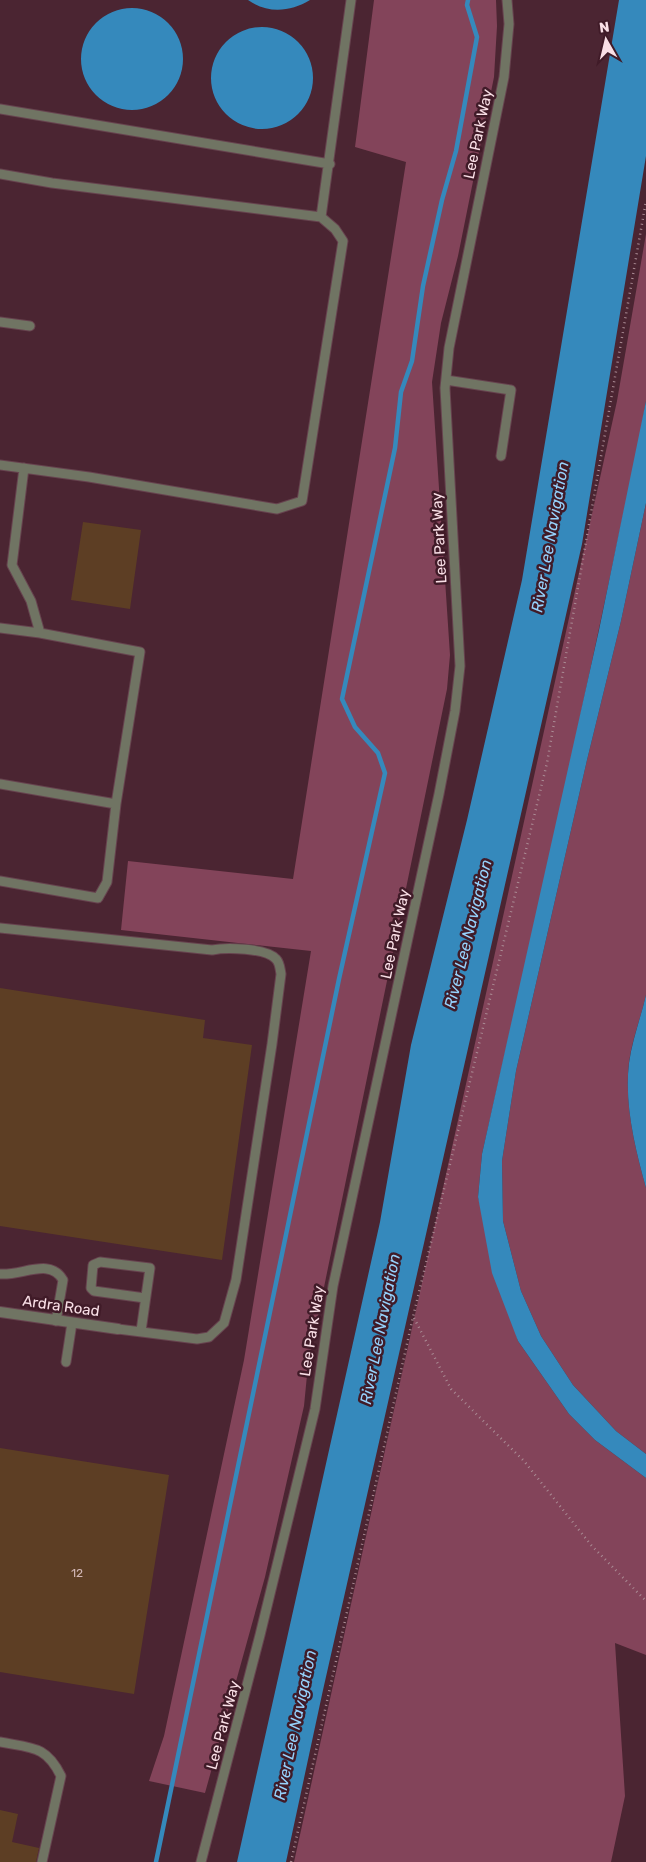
<svg xmlns="http://www.w3.org/2000/svg" width="646" height="1862" viewBox="0 0 646 1862" font-family="Rubik,sans-serif">
	<rect width="100%" height="100%" fill="#4b2532"/>
	<path fill="#83445a" d="M374,0h122l1,26 -3,51 -36,179 -17,67 -9,59 18,273 -3,34 -139,676 -4,41 -39,171 -60,216 -56,-12 15,-45 80,-376 67,-409 -190,-21 7,-69 165,18 113,-717 -51,-15z
		M646,234v167l-7,40 -86,403 -71,310 -4,43 40,144 51,73 26,26 51,38v177l-31,-12 10,153 -14,66h-317l323,-1461z
		M646,503v492c-5,22 -14,45 -17,67 -5,42 6,86 17,126v266l-30,-23 -43,-46 -32,-49 -20,-45 -18,-70 -1,-60 14,-90 71,-311 34,-139z"/>
	<path fill="#3589bc" d="M248,0h62c-20,12 -42,14 -62,0z
		M619,0h27v156l-64,388 -259,1146 -37,172h-49l143,-640 31,-177 56,-225 55,-240z
		M81 59a51 51 0 1 1 102 0a51 51 0 1 1-102 0Z
		M211 78a51 51 0 1 1 102 0a51 51 0 1 1-102 0Z
		M646,401v102l-25,118 -34,139 -71,311 -14,90 1,60 18,70 20,45 32,49 43,46 30,23v24l-51,-38 -26,-26 -51,-73 -26,-68 -14,-76 4,-43 117,-524z
		M646,995v193c-11,-40 -22,-84 -17,-125 3,-23 12,-46 17,-68z"/>
	<g fill="none" stroke-linecap="round" stroke-linejoin="round">
		<path stroke="#3589bc" stroke-width="4.5" d="M156,1862l183,-883 46,-206 -7,-20 -23,-26 -13,-28 53,-251 6,-56 11,-31 11,-75 19,-86 14,-49 21,-114 -10,-32 1,-5"/>
	</g>
	<path fill="#5d3e24" d="M83,522l58,8 -11,79 -59,-9z
		M0,988l205,32 -2,18 49,7 -30,215 -222,-34z
		M0,1448l169,27 -35,219 -134,-22z
		M0,1810l18,4 -6,28 27,6 -3,14h-36z"/>
	<g fill="none" stroke-linecap="round" stroke-linejoin="round">
		<defs>
			<path id="lane" d="M0,109l330,55
				M0,174l52,9 269,34 14,12 8,12 -41,260 -25,8 -188,-32 -89,-12
				M321,217l30,-217
				M0,322l30,4
				M446,380l65,10 -10,66
				M0,628l40,5 -9,-32 -19,-36 12,-97
				M40,633l100,19 -24,152
				M0,784l116,20 -9,78 -9,16 -98,-17
				M0,928l212,22c14,-3 54,-2 64,9 4,4 4,10 5,15l-9,70 -36,236 -12,43 -15,14 -12,2 -79,-10
				M0,1274c22,2 50,-17 63,6l-7,41
				M141,1331l9,-63 -50,-6 -7,3 -2,23 3,3 51,7
				M66,1362l6,-39
				M0,1742c31,6 46,3 61,34l-19,86
				M201,1862l59,-227 55,-226 18,-123 106,-492 16,-83 5,-45 -15,-278 4,-40 55,-271 5,-53 -2,-24"/>
			<path id="street" d="M0,1312l118,17"/>
		</defs>
		<use href="#lane" stroke="#67434f" stroke-width="11"/>
		<use href="#street" stroke="#67434f" stroke-width="12"/>
		<path stroke="#aa8b94" stroke-width="2.5" stroke-dasharray="1 4" stroke-linecap="butt" d="M414,1318l37,71 73,72 67,84 55,56
			M291,1862l122,-545 134,-554 99,-562"/>
		<use href="#lane" stroke="#707463" stroke-width="9"/>
		<use href="#street" stroke="#707463" stroke-width="10"/>
	</g>
	<g text-anchor="middle" dominant-baseline="central" stroke-width="5" stroke-linejoin="round" paint-order="stroke">
		<g font-size="12" fill="#d2b7b6">
			<text x="77" y="1573">12</text>
		</g>
		<g font-size="15" fill="#f9dfe6" stroke="#401b28">
			<text transform="translate(478 134) rotate(-78)">Lee Park Way</text>
			<text transform="translate(439 538) rotate(-93)">Lee Park Way</text>
			<text transform="translate(395 934) rotate(-78)">Lee Park Way</text>
			<text transform="translate(61 1306) rotate(8)">Ardra Road</text>
			<text transform="translate(312 1331) rotate(-81)">Lee Park Way</text>
			<text transform="translate(223 1725) rotate(-75)">Lee Park Way</text>
		</g>
		<g font-size="16" font-style="italic" fill="#96d2fc" stroke="#401b28">
			<text transform="translate(550 537) rotate(-80)">River Lee Navigation</text>
			<text transform="translate(468 934) rotate(-76)">River Lee Navigation</text>
			<text transform="translate(380 1329) rotate(-79)">River Lee Navigation</text>
			<text transform="translate(295 1725) rotate(-78)">River Lee Navigation</text>
		</g>
	</g>
	<g transform="translate(606 40) rotate(352)" stroke="#401b28" stroke-width="4" paint-order="stroke">
	<path d="M0-4L9 19L0 12L-9 19Z" fill="#f9dfe6"/>
	<text y="-8" font-size="14" font-weight="bold" text-anchor="middle" fill="#f9dfe6">N</text>
	</g>
</svg>
